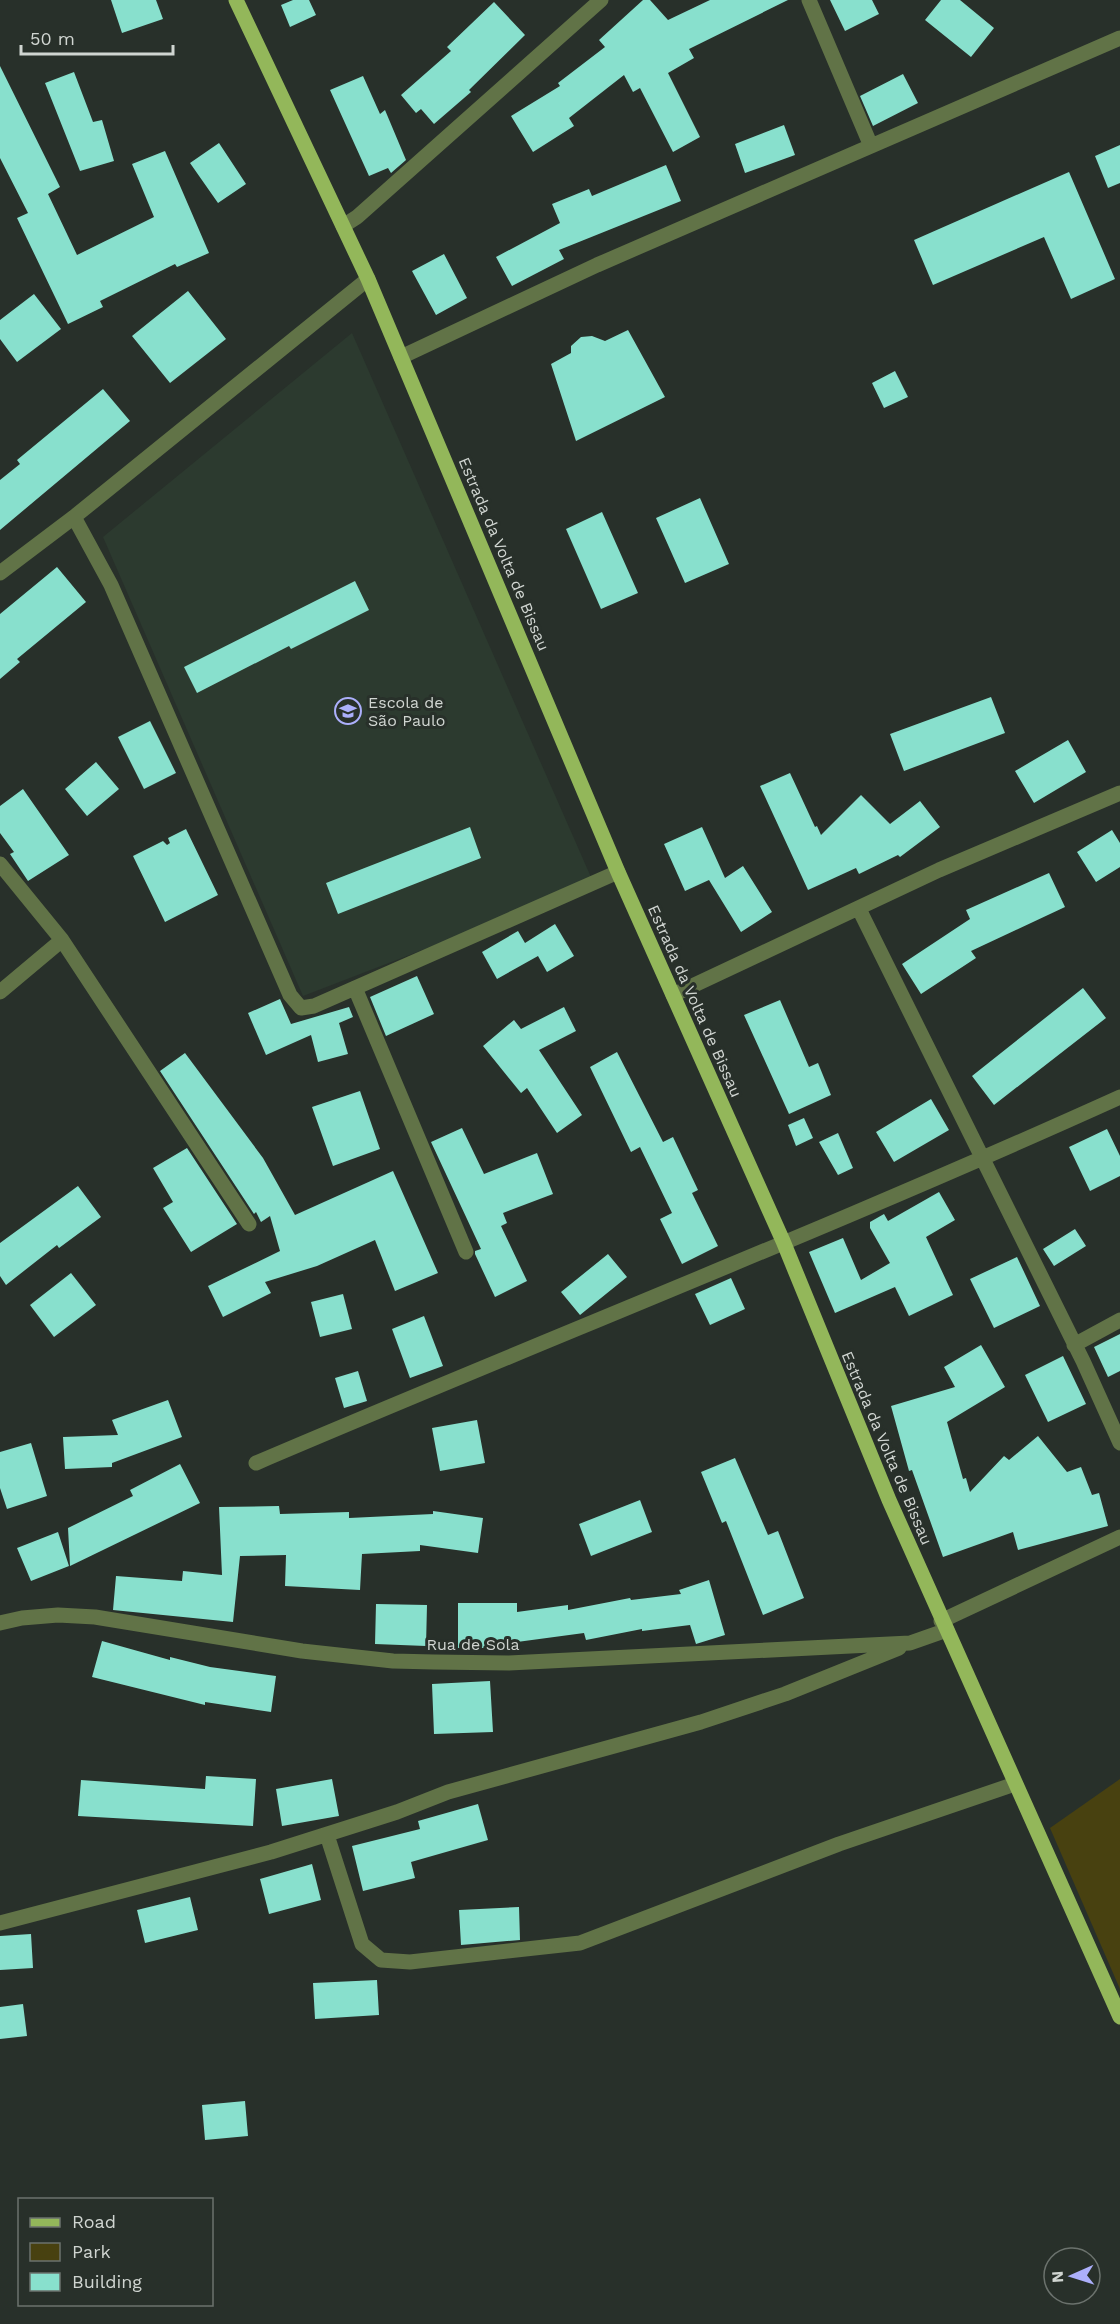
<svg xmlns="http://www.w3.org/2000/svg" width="1120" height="2324" viewBox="0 0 1120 2324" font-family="'Work Sans',sans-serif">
	<rect width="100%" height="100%" fill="#28302a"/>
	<path fill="#2c3a2f" d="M352,333l242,551 -291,112 -200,-459z"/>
	<path fill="#484110" d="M1120,1779v210l-70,-161z"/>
	<path fill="#88e0cd" d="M111,0h45l7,19 -41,14z
		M293,0h16l7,15 -26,12 -9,-22z
		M643,0h7l18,20 42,-20h78l-99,49 5,9 -26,15 32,64 -27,15 -33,-64 -7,4 -9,-17 -55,43 5,8 -41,26 -22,-36 49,-30 -2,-3 47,-36 -6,-7z
		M830,0h42l7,14 -34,17z
		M941,0h19l34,28 -23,29 -46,-37z
		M494,2l31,33 -56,55 2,2 -37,32 -13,-15 -5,4 -15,-18 50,-44 -4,-4z
		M0,66l60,121 -12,7 29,61 77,-38 -22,-53 33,-13 44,102 -32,14 -2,-3 -75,37 3,6 -35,17 -51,-106 11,-5 -28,-55z
		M74,72l19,50 9,-2 12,41 -34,10 -35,-88z
		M903,74l15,29 -45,23 -13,-30z
		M363,76l17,38 5,-4 21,50 -15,13 -3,-5 -19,8 -39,-86z
		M784,125l11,30 -50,18 -10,-29z
		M219,143l27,41 -28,19 -28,-40z
		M1120,145v38l-12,5 -13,-32z
		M666,165l15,36 -122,49 5,9 -52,27 -16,-29 64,-34 -8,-19 37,-15 3,7z
		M1069,172l46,107 -44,20 -27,-62 -111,48 -19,-45z
		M444,254l23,44 -31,17 -24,-44z
		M188,291l38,48 -56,44 -38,-47z
		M34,294l27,35 -44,33 -17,-23v-19z
		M628,330l37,67 -89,44 -25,-77 20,-11v-7l10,-9 11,-1 13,5z
		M895,371l13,26 -24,11 -12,-25z
		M103,389l27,32 -130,109v-50l20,-16 -3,-4z
		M700,498l29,66 -44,19 -29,-65z
		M602,512l36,81 -37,16 -35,-80z
		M57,567l29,35 -69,57 3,3 -20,17v-65z
		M355,581l14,29 -78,39 -2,-3 -92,47 -13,-26z
		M991,697l14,36 -101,38 -14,-37z
		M150,721l26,52 -32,16 -26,-52z
		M1068,740l18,32 -52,31 -19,-32z
		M96,762l23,27 -32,27 -22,-27z
		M790,773l25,54 2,-1 4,9 40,-40 29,29 30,-23 20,26 -40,30 -2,-2 -39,19 -3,-6 -48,22 -48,-104z
		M23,789l46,66 -41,26 -18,-27 4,-2 -14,-19v-27z
		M470,827l11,31 -143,56 -12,-31z
		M702,827l23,51 18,-12 29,46 -31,20 -32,-52 -24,11 -21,-47z
		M186,829l32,66 -53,27 -32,-66 30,-15 4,4 3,-2 -2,-5z
		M1112,830l8,13v24l-24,15 -19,-30z
		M1049,873l16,34 -94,44 5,7 -55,36 -19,-30 68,-45 -4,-9z
		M555,924l19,32 -27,16 -9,-16 -41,23 -15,-27 36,-21 7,12z
		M417,976l17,38 -48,22 -16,-39z
		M1083,988l23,30 -112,87 -22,-29z
		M280,999l11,25 58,-17 4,10 -14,6 9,31 -30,8 -7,-27 -45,20 -18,-42z
		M780,1000l29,67 9,-4 13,32 -42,19 -45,-99z
		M564,1007l12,24 -37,19 43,65 -25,18 -30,-45 -6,5 -38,-47 31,-26 7,9z
		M617,1052l46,90 10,-5 25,53 -6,3 26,53 -36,18 -22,-45 12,-6 -32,-66 -9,5 -41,-85z
		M185,1053l78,105 32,57 98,-44 45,102 -43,18 -20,-51 -58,26 -52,16 6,11 -48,24 -15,-31 72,-35 -10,-35 -9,6 -5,-10 -2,2 -94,-143z
		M360,1091l20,58 -47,17 -21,-59z
		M931,1099l18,31 -55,32 -18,-30z
		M804,1118l9,20 -17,8 -8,-21z
		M462,1128l22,46 53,-21 16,41 -50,19 4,10 -6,3 26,55 -32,16 -20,-43v-3l6,-2 -50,-107z
		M1107,1129l13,27v20l-30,15 -21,-44z
		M838,1133l15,35 -15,7 -19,-33z
		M187,1148l50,76 -46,28 -28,-44 10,-6 -20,-34z
		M78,1186l23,31 -42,31 -2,-3 -51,40 -6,-9v-33z
		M939,1192l16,28 -29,17 27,58 -44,21 -14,-29 -60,26 -26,-61 34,-14 18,42 29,-17 -20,-35v-6l14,-8 4,7z
		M1075,1229l11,17 -32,20 -11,-17z
		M608,1254l19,23 -47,38 -19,-23z
		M1017,1257l23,49 -46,22 -24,-49z
		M71,1273l25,32 -42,32 -24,-32z
		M731,1278l14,31 -35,16 -15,-31z
		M343,1294l9,35 -32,8 -9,-35z
		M424,1316l19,50 -33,12 -18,-49z
		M1120,1334v37l-12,6 -14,-30z
		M981,1345l24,42 -58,35 16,57 3,-1 4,14 34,-36 5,4 29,-24 29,36 14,-5 11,28 7,-2 9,33 -90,24 -5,-18 -70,25 -31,-87 -3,1 -18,-65 64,-19 -11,-20z
		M1063,1356l23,48 -38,18 -23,-47z
		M358,1371l9,30 -23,7 -9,-30z
		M168,1400l14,37 -70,26v4l-47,2 -2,-32 55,-2 -6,-15z
		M477,1420l8,43 -45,8 -8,-43z
		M31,1443l16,53 -40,13 -7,-21v-36z
		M735,1458l33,77 10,-4 26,67 -41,17 -37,-94 -4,2 -21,-51z
		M180,1464l20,39 -130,63 -2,-38 65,-32 -3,-6z
		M640,1500l12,32 -61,24 -12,-32z
		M279,1506l1,8 69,-2v6l84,-4v-3l50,7 -5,35 -58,-8v6l-58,3 -2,36 -75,-4 1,-31 -46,1 -7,66 -120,-12 3,-34 66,5 1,-10 39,4 -3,-68z
		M58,1532l11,34 -38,15 -14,-33z
		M709,1580l16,55 -29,9 -6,-19 -48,6v-2l-56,11 -2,-7 -67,9v6h-59v-45h59v9l51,-7v5l62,-12 1,2 50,-6 -2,-4z
		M376,1604l51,1 -1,41 -51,-2z
		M102,1641l68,19v-3l40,10 66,9 -5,36 -66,-10v3l-113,-28z
		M490,1681l3,51 -59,2 -2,-50z
		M206,1776l50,3 -3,47 -175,-10 3,-36 124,9z
		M332,1779l7,37 -57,10 -6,-37z
		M478,1804l10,36 -77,22 4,16 -52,13 -11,-45 68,-17 -2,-8z
		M312,1864l9,36 -52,14 -9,-35z
		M190,1897l8,33 -53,13 -8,-33z
		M519,1907l1,33 -59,5 -2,-35z
		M31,1934l2,34 -33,2v-34z
		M377,1980l2,35 -64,4 -2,-36z
		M23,2004l4,32 -27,3v-32z
		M245,2101l3,35 -43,4 -3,-35z"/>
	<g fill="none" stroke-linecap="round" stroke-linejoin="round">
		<path stroke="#617347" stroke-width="15" d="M809,0l62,146
			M343,226l14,-9 244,-217
			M401,357l196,-92 523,-227
			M74,517l37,68 179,410 11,13 13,-2 304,-134
			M0,573l74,-56 294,-238
			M0,864l62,76 187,284
			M859,909l224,452 37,82
			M355,988l111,264
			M0,992l62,-52
			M673,995l266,-125 181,-77
			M1074,1345l46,-25
			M256,1463c288,-123 579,-237 864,-366
			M941,1621l179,-84
			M0,1623l22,-5 36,-3 37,2 207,34 91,10 41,1 75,1 401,-20 37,-13
			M327,1835l35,109 19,16 29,2 170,-19 259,-99 176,-60
			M0,1923l271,-71 126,-40 51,-20 253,-70 84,-28 114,-46"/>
		<path stroke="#93b75a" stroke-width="15" d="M236,0l132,279 250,593 165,369 106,259 231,517"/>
	</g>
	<defs>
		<symbol id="school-ring" viewBox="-11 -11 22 22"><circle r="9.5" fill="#28302a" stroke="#acaffb" stroke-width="1.5"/><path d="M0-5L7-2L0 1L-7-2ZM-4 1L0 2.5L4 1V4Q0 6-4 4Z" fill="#acaffb"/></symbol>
	</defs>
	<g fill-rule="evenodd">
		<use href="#school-ring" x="333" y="696" width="30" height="30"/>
	</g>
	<g text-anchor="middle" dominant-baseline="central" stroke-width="6" stroke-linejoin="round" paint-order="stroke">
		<g font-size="16" fill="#d0d5d1" stroke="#28302a">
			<text transform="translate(504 554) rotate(67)">Estrada da Volta de Bissau</text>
			<text transform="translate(695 1001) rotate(66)">Estrada da Volta de Bissau</text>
			<text transform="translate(887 1448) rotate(67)">Estrada da Volta de Bissau</text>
			<text x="473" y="1644">Rua de Sola</text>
		</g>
		<g font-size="16" fill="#d0d5d1" stroke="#28302a" text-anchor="start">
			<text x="368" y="702">Escola de<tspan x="368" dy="18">São Paulo</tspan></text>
		</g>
	</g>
	<rect x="18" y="2198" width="195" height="108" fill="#28302a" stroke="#6b726d" stroke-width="1.5"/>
	<rect x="30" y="2218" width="30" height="9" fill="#93b75a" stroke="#6b726d" stroke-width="1.5"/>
	<text x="72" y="2228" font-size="18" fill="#d0d5d1">Road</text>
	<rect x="30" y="2243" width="30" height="18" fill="#484110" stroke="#6b726d" stroke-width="1.5"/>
	<text x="72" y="2258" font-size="18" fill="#d0d5d1">Park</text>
	<rect x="30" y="2273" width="30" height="18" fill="#88e0cd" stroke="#6b726d" stroke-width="1.5"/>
	<text x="72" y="2288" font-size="18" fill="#d0d5d1">Building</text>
	<g transform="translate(1072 2276) rotate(267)"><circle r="28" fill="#28302a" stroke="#6b726d" stroke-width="1.5"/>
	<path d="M0-4.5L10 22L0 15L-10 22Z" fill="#acaffb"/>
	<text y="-9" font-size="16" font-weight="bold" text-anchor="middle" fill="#d0d5d1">N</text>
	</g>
	<path d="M21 45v9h152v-9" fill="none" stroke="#d0d5d1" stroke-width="3"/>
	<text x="30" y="45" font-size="18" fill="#d0d5d1" stroke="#28302a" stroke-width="4.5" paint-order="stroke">50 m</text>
</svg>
